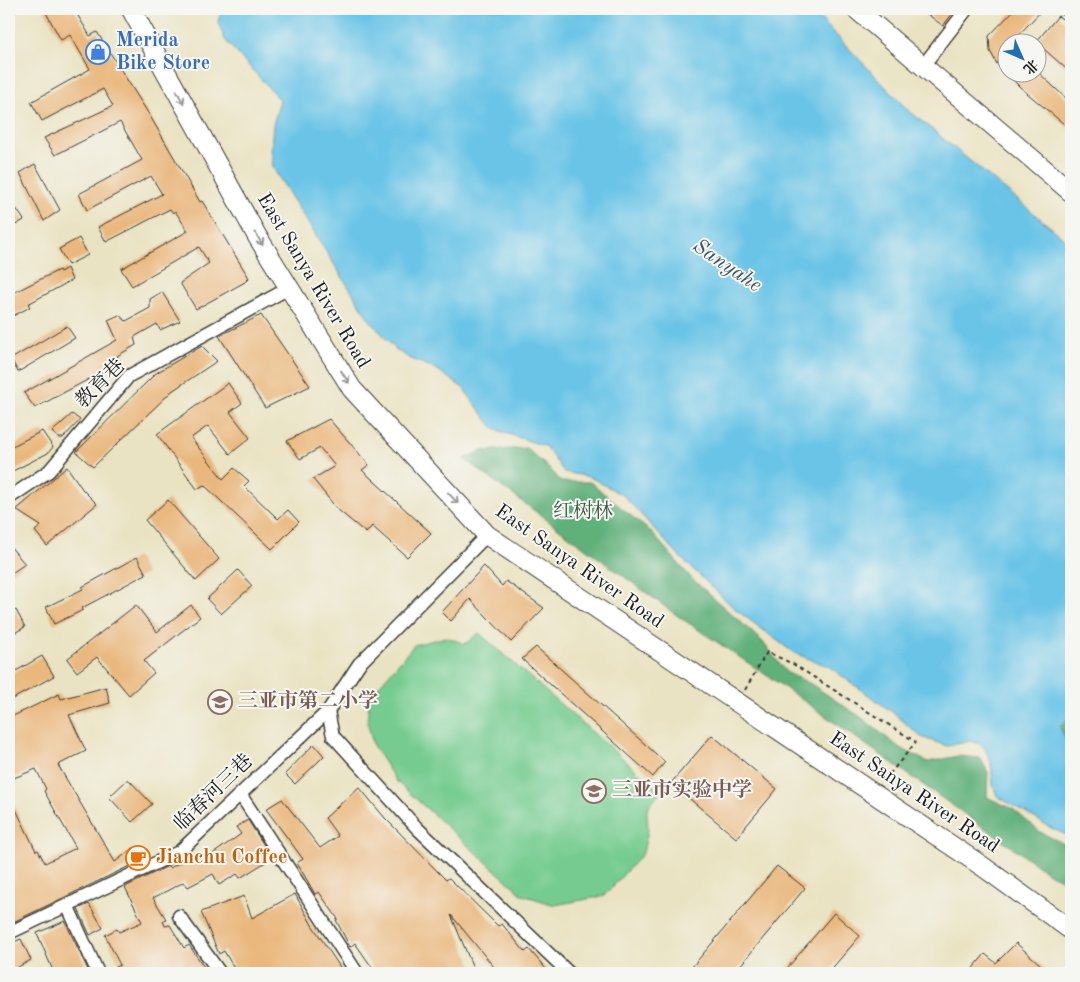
<svg xmlns="http://www.w3.org/2000/svg" width="1080" height="982" viewBox="0 0 1080 982" font-family="'Old Standard TT','Noto Serif SC',serif">
	<rect width="100%" height="100%" fill="#f6f6f2"/>
	<filter id="ink" filterUnits="userSpaceOnUse"><feTurbulence type="fractalNoise" baseFrequency=".02" numOctaves="2"/><feDisplacementMap in="SourceGraphic" scale="10" xChannelSelector="R" yChannelSelector="G"/><feConvolveMatrix kernelMatrix="1 2 1 2 8 2 1 2 1" color-interpolation-filters="sRGB"/></filter>
	<filter id="wash" filterUnits="userSpaceOnUse"><feTurbulence type="fractalNoise" baseFrequency=".0096" numOctaves="4" result="noise"/><feDisplacementMap in="SourceGraphic" scale="20" xChannelSelector="R" yChannelSelector="G"/><feGaussianBlur stdDeviation="1.12" result="paint"/><feColorMatrix in="noise" values="0 0 0 0 0 0 0 0 0 0 0 0 0 0 0 0 0 1.4 0 .05"/><feComposite in="paint" operator="in"/></filter>
	<g filter="url(#wash)">
		<rect width="100%" height="100%" fill="#eae3c3"/>
		<path fill="#76cc90" stroke="#497456" d="M479,633l182,159 -14,17 1,21 -5,23 -39,43 -49,9 -32,-10 -127,-114 -23,-36 -6,-24 3,-25 44,-51 32,-8 19,7z"/>
		<path fill="#60b07a" stroke="#3e664b" d="M526,448l25,22 10,12h29l62,51 40,46 70,62 24,31 25,12 51,34 38,30 28,14 30,-6 22,2 8,14 -1,25 26,12 27,23 31,15v37l-21,-10 -269,-189 -106,-71 -211,-155 18,-8z
			M1071,715v35h-1l-10,-23z"/>
		<path fill="#6ac4e7" stroke="#437082" d="M222,9h589l96,100 164,135v471l-11,12 11,23v87l-18,-8 -56,-33 -4,-11 -2,-23 -6,-13 -5,-5 -9,-3 -24,5 -26,-9 -26,-23 -67,-48 -34,-13 -59,-44 -58,-55 -53,-58 -34,-19 -26,-5 -19,-26 -46,-15 -8,-6 -28,-37 -27,-19 -27,-11 -14,-9 -26,-30 -96,-151 -2,-20 2,-23 7,-25 -55,-60 -7,-18z"/>
		<g id="blocks">
			<path fill="#eab87e" d="M44,9h30l16,27 7,-4 53,84 50,86 2,-1 47,77 -4,4 -49,27 -16,-26 29,-20 -10,-16 -67,39 -11,-17 67,-38 -13,-20 -2,2 -3,-4 -64,33 -8,-15 64,-33 -11,-18 -64,34 -8,-16 63,-34 -22,-38 -65,33 -11,-17 69,-32 -10,-17 -61,32 -11,-19 59,-33 -20,-34 -9,5z
				M921,9h35l-13,17z
				M1015,9h28l-31,33h-4v30h30l33,31v27l-50,-42 -24,-24 -7,-13 -1,-15z
				M1058,16l13,9v48l-35,-31z
				M35,164l25,46 -16,11 -24,-48z
				M9,198l15,22 -15,9z
				M79,238l9,17 -20,10 -9,-16z
				M67,268l5,12 -44,24 2,3 -21,11v-23l50,-25 1,2z
				M162,292l18,29 -20,9 -3,-6 -23,13 2,8 -19,11 4,6 -86,46 -11,-15 93,-53 -9,-20 11,-5 7,6 24,-13v-9z
				M261,315l49,71 -45,22 -46,-72z
				M67,326l8,12 -57,34 -7,-13z
				M202,346l15,15 -45,30 -79,76 -17,-15 80,-79z
				M228,383l14,20 -12,9 20,26 -20,16 -22,-28 -17,12 32,41 11,-11 15,13 -5,5 34,33 10,-9 11,12 -27,27 -68,-64 -7,4 -40,-55z
				M72,414l8,6 -17,18h-4l-7,-6z
				M329,419l40,46 -7,5 69,63 -24,24 -35,-31 -6,7 -29,-24 -24,-30 22,-13 -15,-18 -20,11 -13,-18z
				M42,431l11,16 -5,6 -39,20v-25z
				M67,467l16,23 14,14 -50,42 -12,-15 6,-5 -25,-16z
				M168,500l51,59 -23,22 -51,-61z
				M9,545l16,19 -16,11z
				M137,557l9,17 -64,34 1,2 -29,14 -8,-17 37,-18 -1,-2z
				M484,566l18,20 4,-5 38,27 -33,34 -41,-43 -19,22 -9,-9z
				M238,570l14,16 -31,28 -14,-15z
				M136,605l21,27 34,-27 9,12 -56,44 10,12 -25,22 -32,-38 -20,15 -10,-13z
				M16,610l9,17 -16,9v-23z
				M536,647l129,115 -12,15 -131,-118z
				M42,656l12,20 -45,25v-26z
				M106,687l4,16 -41,12 17,36 -28,14 57,97 18,-14 9,12 -133,64v-129l27,56 2,-1 7,13 31,-15 -32,-57 2,-2 -10,-20 -27,11v-62l50,-24 2,5z
				M712,735l65,54 -41,49 -65,-55z
				M314,744l10,12 -29,28 -10,-10z
				M128,779l24,25 -20,18 -23,-25z
				M359,787l26,31 61,62 3,-2 49,48 4,-2 23,28 4,-3 17,20 -4,4h-43l-48,-58 23,55 -5,3h-93l-21,-30 -5,4 -14,-27 2,-1 -19,-27 -4,2 -18,-31 6,-4 -37,-50 16,-10 38,49 18,-12 -13,-18z
				M248,820l24,38 -32,20 -3,-4 -18,11 -6,-11 -25,13 -4,-5 -31,16 13,21 -3,2 2,5 5,-1 14,23 5,-3 19,28h-102l14,-8 -15,-30 12,-6 2,3 23,-10 -17,-35 43,-21 2,2 25,-14 5,9 41,-29 -5,-7z
				M777,866l28,22 -71,85h-47z
				M295,894l17,31 32,48h-107l-13,-22 -5,3 -18,-42 43,-16 8,22z
				M89,904l14,24 -13,7 -12,-26z
				M834,913l26,23 -32,37h-45z
				M65,921l23,49 -7,3h-27l-17,-40z
				M21,939l10,21 -22,12v-28z
				M1016,943l34,30h-81l16,-19 11,9z"/>
		</g>
	</g>
	<g filter="url(#ink)">
		<use href="#blocks" fill-opacity="0" stroke="#3b3a35" stroke-width="1"/>
		<g fill="none" stroke-linecap="round" stroke-linejoin="round">
			<defs>
				<path id="street" d="M1066,9l5,3
					M929,58l38,-49
					M9,498l40,-27 80,-95 160,-88
					M328,711l31,-47 128,-129
					M240,794l117,179
					M67,905l31,68
					M179,916l41,57
					M9,933l170,-81 149,-141 5,25 84,92 152,145"/>
				<path id="secondary" d="M131,9l126,227 95,153 135,146 495,331 89,64
					M856,9l215,183"/>
			</defs>
			<use href="#street" stroke="#3b3a35" stroke-width="15"/>
			<use href="#secondary" stroke="#3b3a35" stroke-width="21"/>
			<path stroke="#3b3a35" stroke-width="2" stroke-dasharray="4 4" stroke-linecap="butt" d="M745,690l22,-38 26,12 123,78 -33,40"/>
			<use href="#street" stroke="#fff" stroke-width="12"/>
			<use href="#secondary" stroke="#fff" stroke-width="19"/>
		</g>
		<defs><path id="oneway-shaft" d="M-6 0H5M1.5-3L5.5 0L1.5 3" fill="none" stroke-width="1.6" stroke-linecap="round" stroke-linejoin="round" transform="scale(1.25)"/></defs>
		<g stroke="#999">
			<use href="#oneway-shaft" transform="translate(180 97) rotate(61)"/>
			<use href="#oneway-shaft" transform="translate(259 239) rotate(59)"/>
			<use href="#oneway-shaft" transform="translate(345 377) rotate(58)"/>
			<use href="#oneway-shaft" transform="translate(453 498) rotate(47)"/>
		</g>
	</g>
	<defs>
		<symbol id="shop-ring" viewBox="-11 -11 22 22"><circle r="9.5" fill="#f6f6f2" stroke="#3f7fe0" stroke-width="1.5"/><path d="M-5-2.5h2.3a2.7 3.5 0 0 1 5.4 0H5L5.5 6h-11ZM-1.5-2.5h3a1.5 2.3 0 0 0-3 0Z" fill="#3f7fe0"/></symbol>
		<symbol id="school-ring" viewBox="-11 -11 22 22"><circle r="9.5" fill="#f6f6f2" stroke="#8d6e63" stroke-width="1.5"/><path d="M0-5L7-2L0 1L-7-2ZM-4 1L0 2.5L4 1V4Q0 6-4 4Z" fill="#8d6e63"/></symbol>
		<symbol id="cafe-ring" viewBox="-11 -11 22 22"><circle r="9.5" fill="#f6f6f2" stroke="#e8710a" stroke-width="1.5"/><path d="M-5.5-4.5H6V0H3Q3 3.5 0 3.5H-2.5Q-5.5 3.5-5.5 0ZM3-3.2v2h1.7v-2ZM-6 4.5H4V6H-6Z" fill="#e8710a"/></symbol>
	</defs>
	<g fill-rule="evenodd">
		<use href="#shop-ring" x="84" y="38" width="28" height="28"/>
		<use href="#school-ring" x="206" y="688" width="28" height="28"/>
		<use href="#school-ring" x="580" y="777" width="28" height="28"/>
		<use href="#cafe-ring" x="124" y="844" width="28" height="28"/>
	</g>
	<g text-anchor="middle" dominant-baseline="central" stroke-width="4" stroke-linejoin="round" paint-order="stroke">
		<g font-size="20" font-weight="bold" fill="#366cbe" stroke="#f6f6f2" text-anchor="start">
			<text x="116" y="41">Merida<tspan x="116" dy="23">Bike Store</tspan></text>
		</g>
		<g font-size="20" fill="#1c1c1c" stroke="#f6f6f2">
			<text transform="translate(313 281) rotate(59)">East Sanya River Road</text>
			<text transform="translate(101 384) rotate(-45)">教育巷</text>
			<text transform="translate(579 567) rotate(35)">East Sanya River Road</text>
			<text transform="translate(214 793) rotate(-44)">临春河三巷</text>
			<text transform="translate(914 793) rotate(34)">East Sanya River Road</text>
		</g>
		<g font-size="20" fill="#3c5a45" stroke="#f6f6f2">
			<text x="583" y="512">红树林</text>
		</g>
		<g font-size="20" font-weight="bold" fill="#785e54" stroke="#f6f6f2" text-anchor="start">
			<text x="238" y="702">三亚市第二小学</text>
			<text x="612" y="791">三亚市实验中学</text>
		</g>
		<g font-size="20" font-weight="bold" fill="#c56008" stroke="#f6f6f2" text-anchor="start">
			<text x="156" y="858">Jianchu Coffee</text>
		</g>
		<g font-size="21" font-style="italic" fill="#375763" stroke="#f6f6f2">
			<text transform="translate(727 266) rotate(34)">Sanyahe</text>
		</g>
	</g>
	<rect width="1080" height="982" fill="none" stroke="#f6f6f2" stroke-width="30"/>
	<g transform="translate(1022 58) rotate(135)"><circle r="24" fill="#f6f6f2" stroke="#9f9f9c"/>
	<path d="M0-4L9 19L0 12L-9 19Z" fill="#1f6fb2"/>
	<text y="-8" font-size="14" font-weight="bold" text-anchor="middle" fill="#1c1c1c">北</text>
	</g>
</svg>
